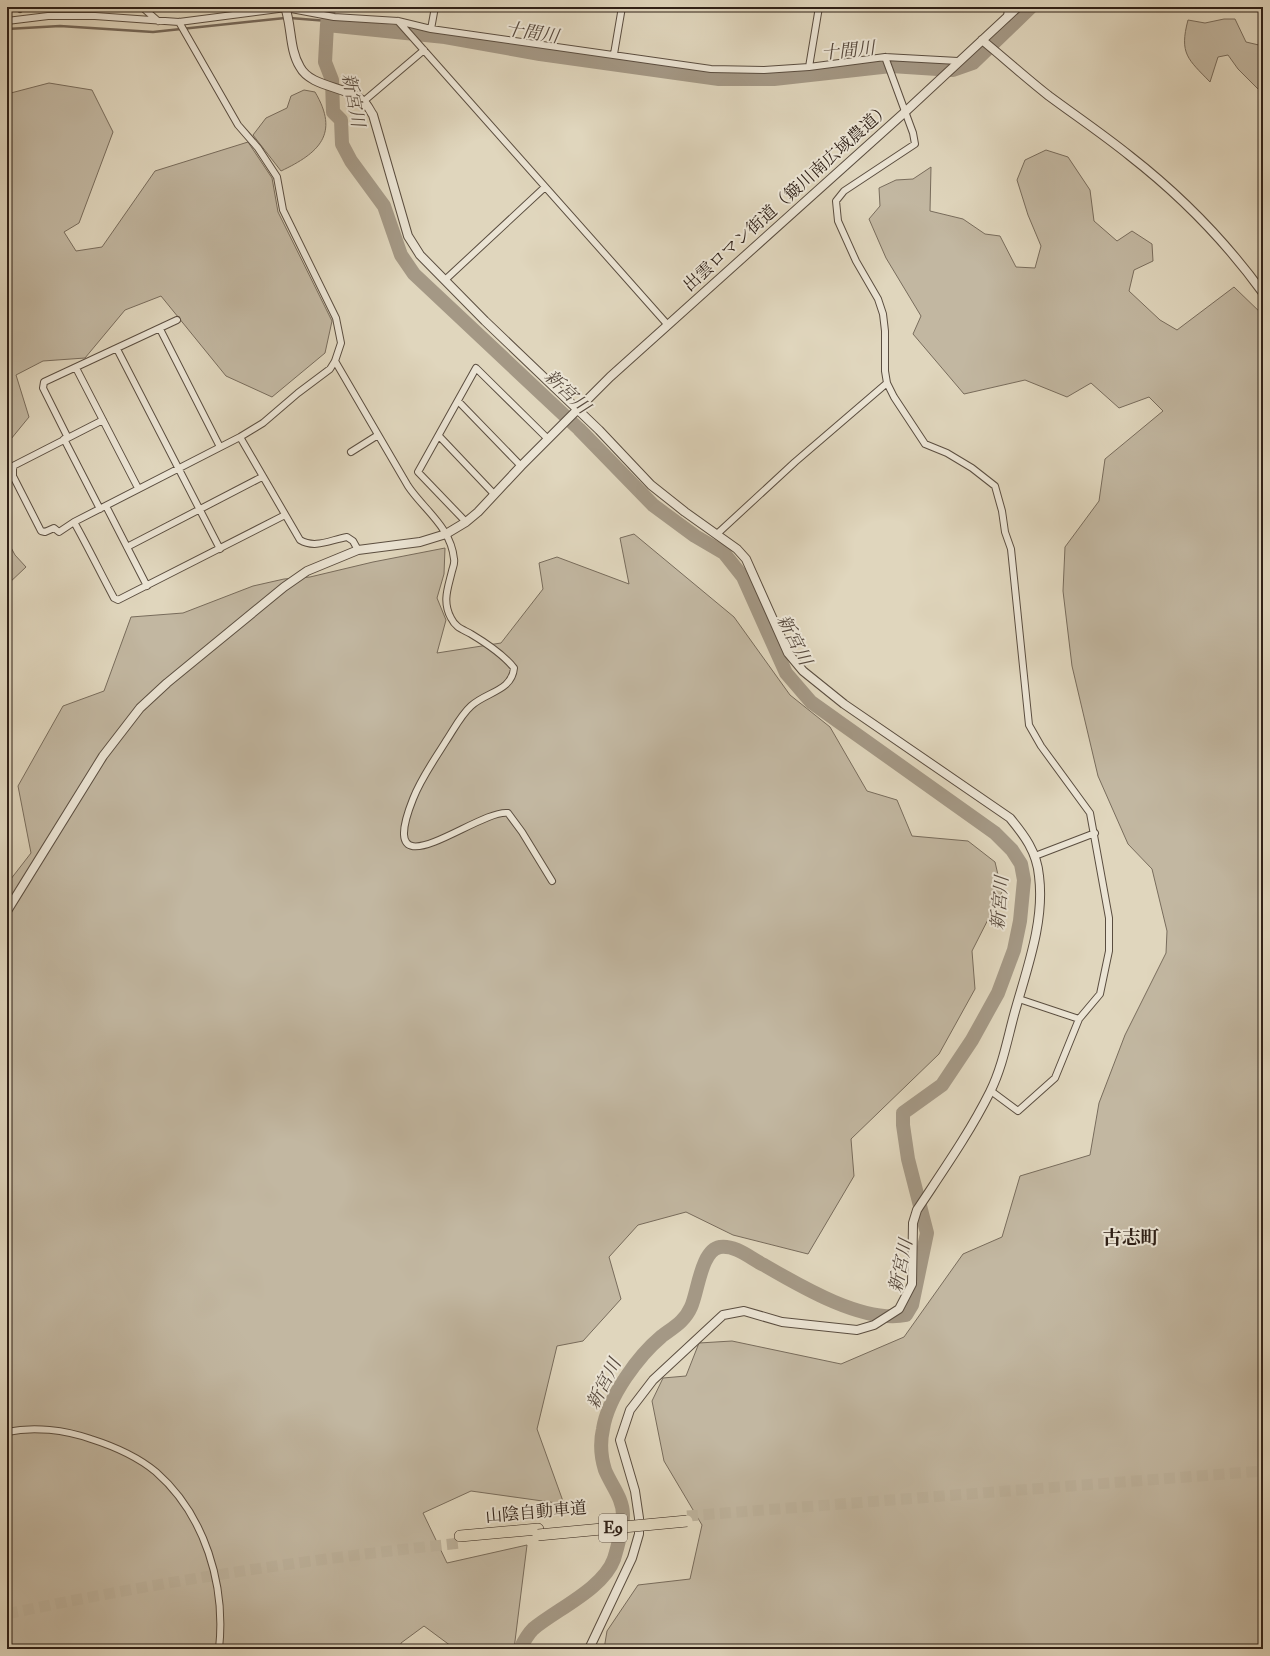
<svg xmlns="http://www.w3.org/2000/svg" width="1270" height="1656" viewBox="0 0 1270 1656" font-family="'IM FELL Double Pica','Noto Serif JP',serif">
	<rect width="100%" height="100%" fill="#e0d6bd"/>
	<filter id="stains"><feTurbulence type="fractalNoise" baseFrequency=".005" numOctaves="4"/><feColorMatrix values="0 0 0 0 .2 0 0 0 0 .09 0 0 0 0 .02 0 0 0 .5 -.17"/></filter>
	<radialGradient id="worn" r=".72"><stop offset=".6" stop-color="#630" stop-opacity="0"/><stop offset="1" stop-color="#630" stop-opacity=".3"/></radialGradient>
	<path fill="#c2b7a1" stroke="#786c5c" d="M1224,19h11l11,23 17,4v57l-4,-13 -21,-21 -10,-14 -10,2 -8,25c-22,-23 -31,-28 -22,-62l17,3z
		M49,83l43,7 21,42 -34,91 -15,9 12,19 26,-4 53,-76 93,-29 24,36 6,34 54,109 -7,32 -53,44 -46,-21 -65,-80 -36,14 -40,48 -42,3 -27,14 13,42 -18,22 -4,38v-383z
		M304,90l11,2c25,42 4,61 -34,79l-28,-36 13,-17 21,-10 4,-12z
		M1046,150l22,7 22,33 4,31 23,20 15,-10 20,13 1,17 -19,9 -5,21 31,29 17,10 57,-43 29,28v1334h-659l3,-18 31,-46 52,-6 12,-54 -38,-64 -12,-60 11,-23 23,-2 13,-33 33,-2 109,23 63,-27 59,-83 39,-17 18,-61 70,-21 9,-52 26,-68 41,-82 1,-22 -15,-62 -24,-25 -30,-68 -26,-110 -9,-75 2,-44 34,-46 6,-42 58,-48 -14,-14 -30,11 -28,-25 -24,14 -42,-17 -61,14 -51,-60 8,-18 -35,-58 -17,-39 11,-13 -1,-18 17,-8 17,-1 18,-12 -1,44 33,8 22,15 15,2 16,31 19,1 6,-22 -13,-31 -11,-35 8,-20z
		M634,534l100,83 56,78 40,32 37,64 30,9 15,36 56,5 27,21 7,30 -30,59 3,38 -36,65 -88,85 3,37 -46,78 -75,-19 -47,-23 -48,13 -29,32 12,42 -38,42 -26,5 -20,83 27,75 -93,-13 -48,22 24,50 80,-18 -13,104h-59l-31,-23 -23,17v6h-394v-765l24,-31 -13,-67 45,-80 41,-15 27,-74 52,-4 70,-27 31,-7 26,-2 63,-15 72,-14 -1,26 -7,24 9,22 -9,33 64,-10 42,-54 -4,-26 18,-6 72,27 -9,-46z
		M7,540l8,15 11,12 -19,18z"/>
	<g fill="none" stroke-linecap="round" stroke-linejoin="round">
		<path stroke="#756859" stroke-width="2.5" d="M290,18l38,3
			M7,29l53,-3 93,6 132,-14"/>
		<path stroke="#a49885" stroke-width="14" d="M329,7l-2,18 118,12 95,17 179,25h55l117,-13 62,4 20,-7 58,-56
			M327,25l-2,37 7,18 1,32 8,8 1,24 9,17 33,45 17,49 13,19 165,155 74,76 42,31 29,17 19,24 43,96 25,29 184,131 17,17 9,14 3,16 -4,41 -6,29 -16,43 -26,47 -30,45 -39,28v12l5,34 19,74 -15,72 -6,10c-42,9 -106,-29 -142,-50 -14,-7 -28,-20 -44,-18 -19,3 -22,45 -29,60 -6,14 -17,20 -29,29 -24,20 -54,61 -59,93 -3,13 -2,28 2,41 6,15 18,28 18,45 0,11 -6,34 -9,44 -11,30 -57,50 -81,70 -5,5 -10,14 -13,20"/>
		<path stroke="#bdb29c" stroke-width="11" stroke-dasharray="11 5.5" stroke-linecap="butt" d="M687,1516l576,-45
			M7,1614c150,-32 301,-55 454,-71"/>
		<defs>
			<path id="minor" d="M18,7l2,2
				M142,7l16,14
				M1007,18l1,-11
				M7,21l41,-5h47l84,6 107,-14 48,9 64,4 33,8 280,40 53,1 45,-3 76,-10 73,4
				M398,21l269,303
				M431,29l4,-22
				M614,54l8,-47
				M885,57l28,76 2,11 -71,47 -8,10 2,20 18,40 22,38 5,15 2,17v40l2,12 7,14 31,47 22,9 25,15 23,18 7,25 3,21 6,17 18,176 12,21 49,67 19,105v33l-9,43 -21,25 -24,59 -37,33 -27,-20
				M809,67l10,-60
				M364,101l60,-51
				M445,280l100,-93
				M160,329l60,118
				M117,349l103,200
				M335,361l73,125c16,24 43,41 46,73 1,4 -1,8 -2,12 -4,17 -10,30 -1,47 5,10 11,11 20,16 15,9 32,20 43,34 -2,23 -28,24 -43,38 -10,9 -17,23 -25,35 -11,18 -25,37 -33,58 -40,100 64,10 95,14l14,19 30,49
				M76,368l62,120
				M458,401l63,65
				M103,420l-90,46v10l28,55 4,1 9,-4 5,4 15,-10 166,-85 23,-14 35,-30 32,-24 5,-8 6,-18 -5,-25 -53,-108 -6,-33 -19,-29 -20,-23 -59,-103
				M439,436l55,58
				M240,437l60,103c15,9 30,0 47,-3l6,4 5,9
				M68,438l-25,-50 1,-6 133,-62
				M64,439l36,70
				M351,452l27,-17
				M106,506l41,80
				M74,522c14,25 26,50 40,76l4,2 167,-85
				M466,522l-48,-50 58,-104 72,71
				M717,534l78,-72 92,-79
				M127,547l135,-70
				M1035,856l60,-23
				M1019,999l60,20
				M7,1432c27,-6 58,-2 84,7 22,7 47,18 65,33 49,43 70,113 63,177"/>
			<path id="tertiary" d="M285,7c7,19 4,42 15,60 11,21 48,19 64,35 4,3 6,9 9,13l35,121 12,19 65,66 114,109 52,55 34,27 52,37 9,10 42,94 15,18 41,33 166,114c14,17 27,34 29,58 6,46 -13,95 -25,139 -7,26 -12,53 -24,77 -21,42 -48,80 -73,118l-4,13 -1,61 -13,25 -25,16 -17,5 -75,-8 -38,-11 -21,4 -70,65 -23,30 -10,30 15,51 4,27v16l-7,24 -43,91
				M982,40c22,18 44,38 67,56 27,20 55,39 81,60 50,39 96,86 133,137
				M7,911l96,-155 37,-48 27,-25 117,-96 23,-16 51,-21 62,-8 26,-8 20,-12 12,-10 43,-46 89,-89 295,-265 113,-105"/>
			<path id="motorway" d="M460,1536l78,-7"/>
		</defs>
		<use href="#minor" stroke="#5b4e40" stroke-width="8"/>
		<use href="#tertiary" stroke="#5b4e40" stroke-width="10"/>
		<use href="#motorway" stroke="#2f2017" stroke-width="12"/>
		<use href="#minor" stroke="#ebe4d4" stroke-width="6"/>
		<use href="#tertiary" stroke="#ebe4d4" stroke-width="8"/>
		<use href="#motorway" stroke="#e0d6bd" stroke-width="11"/>
		<defs>
			<path id="motorway-bridge" d="M538,1535l149,-14"/>
		</defs>
		<use href="#motorway-bridge" stroke="#2f2017" stroke-width="12" stroke-linecap="butt"/>
		<use href="#motorway-bridge" stroke="#e0d6bd" stroke-width="11"/>
	</g>
	<g text-anchor="middle" dominant-baseline="central" stroke-width="4" stroke-linejoin="round" paint-order="stroke">
		<rect fill="#ebe4d4" stroke="#675b50" stroke-width="1" x="599" y="1514" width="28" height="28" rx="3"/>
		<g font-size="16" font-weight="bold" fill="#2f2017">
			<text x="613" y="1528">E9</text>
		</g>
		<g font-size="17" fill="#2f2017" stroke="#ebe4d4">
			<text transform="translate(787 197) rotate(-42)">出雲ロマン街道（簸川南広域農道）</text>
			<text transform="translate(536 1512) rotate(-5)">山陰自動車道</text>
		</g>
		<g font-size="18" font-style="italic" fill="#584a3e" stroke="#ebe4d4">
			<text transform="translate(532 33) rotate(9)">十間川</text>
			<text transform="translate(848 51) rotate(-6)">十間川</text>
			<text transform="translate(353 100) rotate(79)">新宮川</text>
			<text transform="translate(567 392) rotate(43)">新宮川</text>
			<text transform="translate(794 640) rotate(63)">新宮川</text>
			<text transform="translate(1000 903) rotate(-85)">新宮川</text>
			<text transform="translate(901 1266) rotate(-78)">新宮川</text>
			<text transform="translate(604 1384) rotate(-63)">新宮川</text>
		</g>
		<g font-size="19" font-weight="bold" fill="#2f2017" stroke="#ebe4d4">
			<text x="1131" y="1238">古志町</text>
		</g>
	</g>
	<rect width="1270" height="1656" fill="none" stroke="#e0d6bd" stroke-width="24"/>
	<rect x="8" y="8" width="1254" height="1640" fill="none" stroke="#2f2017" stroke-width="2"/>
	<rect x="12" y="12" width="1246" height="1632" fill="none" stroke="#2f2017"/>
	<rect width="100%" height="100%" filter="url(#stains)"/>
	<rect width="100%" height="100%" fill="url(#worn)"/>
</svg>
